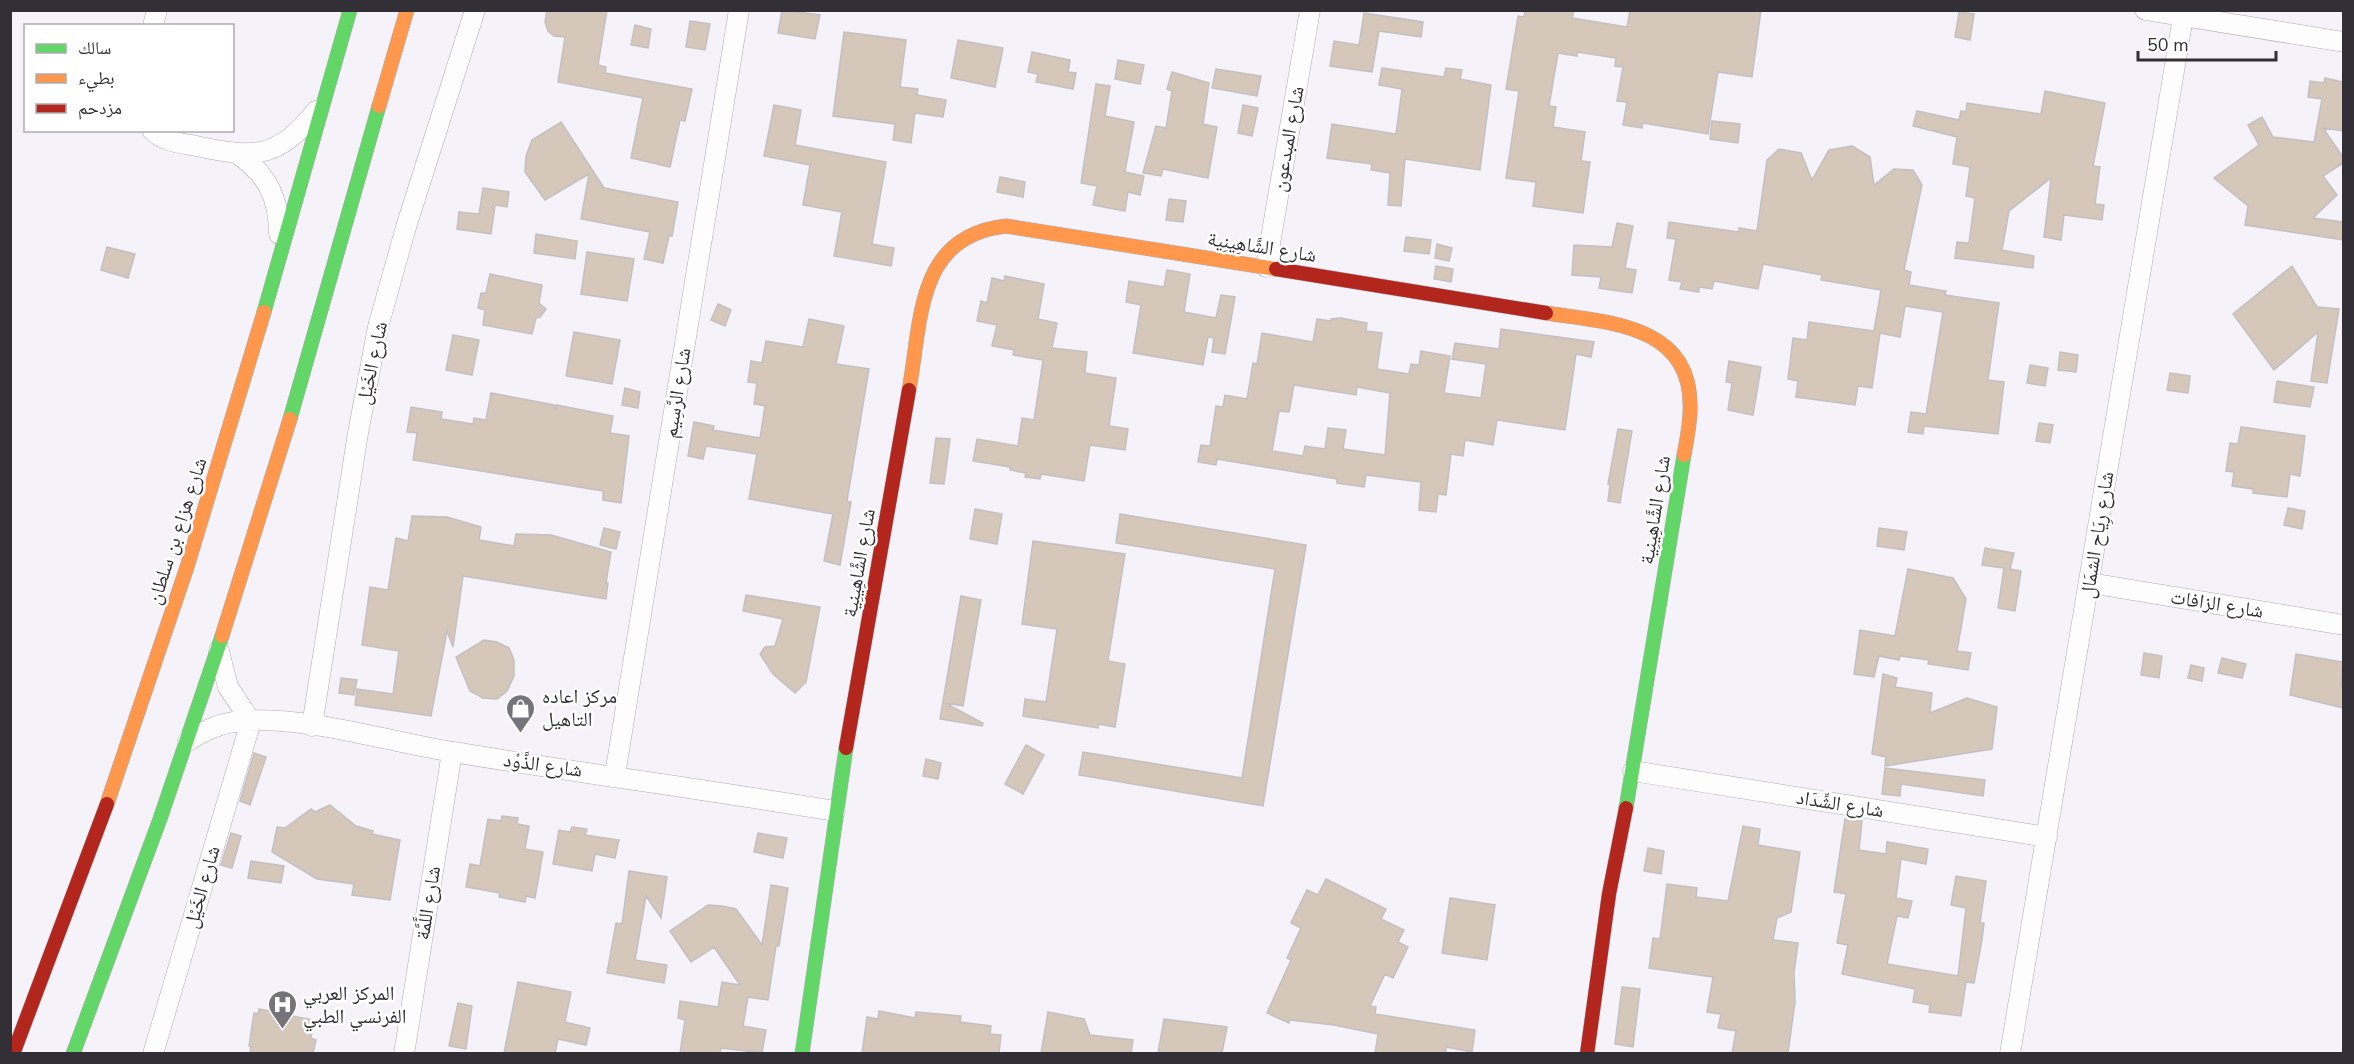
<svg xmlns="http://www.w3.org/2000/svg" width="2354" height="1064" viewBox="0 0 2354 1064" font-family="'Nunito Sans','Noto Naskh Arabic',sans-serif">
	<rect width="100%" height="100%" fill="#f5f2fa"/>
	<path fill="#d5c7ba" stroke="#c4c0c2" stroke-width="1.5" fill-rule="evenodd" d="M547,10h60l-9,55 8,2 -1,6 87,16 -7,32 -5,-1 -10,47 -39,-9 12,-60 -85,-16 7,-45 -11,-1 -6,-5 -3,-9z
		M782,10l38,5 -5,24 -37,-6z
		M1525,10h49l-2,8 55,9 3,-17h131l-9,67 -34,-5 -10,62 -65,-11 -1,5 -19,-3 4,-23 -10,-1 6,-34 -8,-1 1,-8 -39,-6v4l-19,-3 -9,53 7,1 -3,20 32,5 -4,29 9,1 -7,51 -50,-7 3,-24 -30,-4 13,-87 -13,-2 12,-73 6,1z
		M1959,12l15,2 -4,26 -15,-3z
		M1364,13l59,9 -2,15 -42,-6 -7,41 -42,-6 4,-25 25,4z
		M690,21l20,3 -5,26 -19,-3z
		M635,25l16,4 -3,19 -17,-3z
		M844,32l62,8 -6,47 18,2 -1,6 29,5 -3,17 -28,-4 -4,30 -18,-3 2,-16 -62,-8z
		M958,40l45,8 -8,39 -44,-9z
		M1032,52l38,8 -2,12 8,1 -3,16 -37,-7 2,-8 -10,-2z
		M1118,60l26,5 -4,19 -25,-5z
		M1382,68l62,9 2,-9 16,2 -2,9 31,6 -11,85 -75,-11 -4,47 -13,-1 2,-32 -19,-3 1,-6 -45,-6 5,-34 64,10 6,-45 -23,-4z
		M1216,69l45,7 -4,20 -45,-8z
		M1172,72l37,11 -6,41 14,3 -9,51 -45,-9 -2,7 -18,-3 13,-47 10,2 6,-37 -5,-2z
		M2325,78l18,4v49l-20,-3 20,29v6l-20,13 14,19 -24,23 30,4v18l-98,-15 3,-19 -34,-28 45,-33 -11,-20 14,-8 11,20 41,5 8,-43 -14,-2 2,-16 14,2z
		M1096,84l14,2 -5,30 29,6 -9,50 19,4 -4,19 -12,-3 -3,19 -32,-6 4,-19 -16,-3z
		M2045,91l60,12 -12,63 7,1 -5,37 9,1 -2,15 -38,-5 -3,25 -17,-3 7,-59 -42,33 -7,39 32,6 -1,12 -78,-10 2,-16 12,1 6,-45 -9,-2 4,-29 -17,-3 4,-27 -44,-11 4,-15 42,9 2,-9 5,1 1,-9 74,11z
		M774,105l27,5 -6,35 91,17 -14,82 22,4 -3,18 -57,-10 8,-44 -39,-7 7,-40 -46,-9z
		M1243,105l15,3 -6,28 -14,-3z
		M1712,121l28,3 -2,19 -28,-4z
		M561,122l43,66 74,14 -6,34h-3l-6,27 -19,-4 6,-27 -69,-13 8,-45 -44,26 -20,-28 1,-16 6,-16z
		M1852,146l18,11 4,28 20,-16 19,1 9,15 -18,85 7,2 -2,13 37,6 -1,4 54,8 -11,77 16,2 -6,52 -74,-8 -1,8 -15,-2 3,-20 15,2 17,-102 -38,-6 -5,31 -20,-4 -8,55 -14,-2 -3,19 -59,-8 2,-16 -10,-2 5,-41 14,2 2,-18 65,9 7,-41 -60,-10 1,-5 -59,-11 -5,25 -44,-8 -2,8 -13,-2v5l-19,-3 2,-7 -13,-2 7,-41 -9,-1 2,-16 70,10v-4l18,3 10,-71 12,-11 22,4 11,27 17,-30z
		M1000,177l25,5 -2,15 -26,-5z
		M483,188l26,4 -2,15 -12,-2 -4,29 -34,-5 2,-17 20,2z
		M1169,199l17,2 -3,21 -17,-2z
		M1617,223l16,3 -8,42 11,2 -4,23 -33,-5 2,-11 -29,-2 2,-30 38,2z
		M536,234l41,7 -2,18 -41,-6z
		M1406,237l25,3 -2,14 -25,-3z
		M1437,244l15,4 -3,13 -14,-3z
		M107,247l28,7 -7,24 -27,-8z
		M587,252l47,7 -7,42 -46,-7z
		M1436,266l17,3 -2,13 -17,-3z
		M2292,266l25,41 22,2 -12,74 -16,-2 7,-49 -44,38 -41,-56z
		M1167,270l23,4 -6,38 32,6 5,-23 14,2 -10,57 -13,-2 2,-14 -6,-1 -5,28 -70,-12 8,-48 -15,-3 3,-21 35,6z
		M490,274l52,11 -3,18 7,6 -6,8 -4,1 -4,16 -49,-9 2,-15 -7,-2 3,-15h5z
		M1005,276l39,8 -6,35 19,4 -5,25 35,4 -2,21 31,5 -7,48 19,3 -3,21 -35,-5 -6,36 -43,-7 -1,5 -15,-2 1,-4 -16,-3v-3l-37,-6 4,-22 41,7 4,-28 12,2 9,-60 -30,-5 1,-5 -22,-4 5,-21 -20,-4 4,-20 6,2 5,-25 12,3z
		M718,304l13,6 -6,16 -14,-6z
		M1341,318l26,5 -1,8 16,2 -5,36 32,5 2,-10 8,1 2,-14 29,5 -6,37 37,5 5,-34 -34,-5 3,-16 44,6 2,-20 93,13 -3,15 -15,-3 -11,76 -68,-10 -4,25 -28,-5 -2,16 -12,-2 -5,41 -8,-1 -2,18 -17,-2 2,-28 -55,-7 -2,12 -27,-4v-4l-120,-20 -1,6 -18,-3 3,-17 9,1 6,-40 7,1 2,-12 22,4 6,-36 4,1 5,-31 51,9 4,-23 14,2v-2zM1294,385l62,10 1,-8 33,6 -5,62 -42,-6 3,-19 -18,-2 -3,21 -20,-3 -2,10 -31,-5 7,-40 10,1z
		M809,319l35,7 -8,38 33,5 -22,132 4,1 -11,63 -16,-4 9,-47 -84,-15 8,-45 -51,-8 -3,13 -15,-3 6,-34 20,4 -1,4 47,8 5,-32 -11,-2 3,-21 -9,-1 3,-21 11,2 4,-22 37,6z
		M574,332l46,8 -8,44 -46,-8z
		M453,335l26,5 -7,35 -26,-5z
		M2060,352l18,3 -2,17 -18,-2z
		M1729,361l32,6 -8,48 -25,-5 4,-27 -6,-1z
		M2030,365l18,3 -3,18 -18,-3z
		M2170,373l20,3 -2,17 -21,-3z
		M2277,381l37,6 -4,20 -36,-5z
		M625,388l15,4 -2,16 -16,-3z
		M491,393l63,12 1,6 1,-6 57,11 -3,17 19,3 -8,67 -18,-3v-9l-190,-31 4,-27 -10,-1 4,-25 31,5 -1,7 32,5 1,-6 12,2z
		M2039,423l14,2 -3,18 -14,-2z
		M2241,427l64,9 -5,40 -10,-2 -3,23 -34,-4v-4l-21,-3 2,-14 -8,-1 4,-28 8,1z
		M1618,429l14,2 -12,72 -12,-2 2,-17h-2z
		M936,438l14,1 -6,45 -14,-1z
		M2288,508l17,3 -3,18 -18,-4z
		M975,509l27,5 -5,30 -27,-5z
		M1120,514l186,31 -43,261 -184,-31 4,-23 159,26 33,-209 -159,-26z
		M412,516l35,1 34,10 -2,13 35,6 2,-12 35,1 60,17 -5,31h2l-2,16 -143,-23 -10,71 -6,-16 -16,85 -76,-11 2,-16 36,5 6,-43 -37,-6 8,-58 18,3 8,-52 12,3z
		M604,528l16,4 -4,17 -16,-4z
		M1879,528l28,4 -3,18 -27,-4z
		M1033,541l92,13 -17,107 17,3 -10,63 -16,-3 -1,4 -75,-12 2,-17 21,3 11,-73 -35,-5z
		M1985,548l29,5 -4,16 11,2 -6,40 -17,-3 6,-40 -22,-3z
		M1908,569l45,9 13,21 -9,52 14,2 -3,17 -40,-6 1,-4 -29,-4 -1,4 -20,-4 -5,21 -20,-3 6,-44 35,6z
		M746,595l74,12 -14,75 -11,11 -22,-19 -13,-20 5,-7 10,-1 8,-27 -40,-8z
		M961,596l20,4 -18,106 -18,-3 38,20 -1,3 -42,-7z
		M484,640l13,2 12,6 5,12v16l-7,15 -10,8 -14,-1 -13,-7 -14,-34z
		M2144,653l18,3 -3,22 -18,-3z
		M2296,654l47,8 -2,24 2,1v21l-53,-13z
		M2222,658l24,6 -4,14 -24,-5z
		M2191,665l13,3 -2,13 -14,-3z
		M1883,674l14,4 -2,9 37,6 -2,20 37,-15 30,9 -5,42 -107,17 1,-9 -14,-3z
		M341,678l16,2 -3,15 -15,-2z
		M1026,745l18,10 -21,39 -18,-10z
		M254,753l12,4 -16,48 -10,-4z
		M926,759l15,4 -3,16 -15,-3z
		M1885,768l100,12 -2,16 -82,-12 -1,12 -18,-2z
		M330,805l26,21 17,5 -1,3 28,6 -10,60 -38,-5 2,-11 -37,-5 -45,-27 5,-25 8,1 26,-19 4,3z
		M502,816l16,2 -1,6 12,2 -4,23 18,3 -8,46 -9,-2 -1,6 -26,-5 1,-4 -34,-6 4,-23 10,2 8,-47 13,2z
		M1845,819l17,2 -3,29 27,4 1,-12 41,7 -2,15 -25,-5 -5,39 16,3 -4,17 -11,-2 -10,48 71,12 8,-68 -15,-3 5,-29 30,5 -6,42h4l-2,17 -8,43 -8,-1 -5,34 -32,-4 1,-7 -17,-3 2,-13 -73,-15 6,-29 -11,-2 9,-49 -12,-2z
		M1743,826l17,3 -2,16 42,7 -9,60 -14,6 -4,22 25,3 -4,30 1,29 -7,51h-56l4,-22 -18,-3 3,-14 -14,-2 6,-35 -64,-9 4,-30 7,1 7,-55 30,4 -1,9 32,4z
		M572,827l15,2 -2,6 34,5 -4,18 -20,-4 -3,17 -39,-7 6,-34 11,2z
		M231,833l10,3 -9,32 -11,-3z
		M758,833l29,5 -4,20 -29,-6z
		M1648,848l16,3 -3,23 -17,-3z
		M251,861l33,5 -3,17 -33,-5z
		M629,871l38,6 -6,41 -15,-22 -11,64 32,5 -3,18 -57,-10 9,-50 6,1z
		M1326,879l60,30 -5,10 23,11 -6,12 10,5 -15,31 -8,-4 -15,32 6,1 -1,7 100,16 -3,22 -26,-5v6h-71l3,-19 -44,-9 -44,-5 -1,3 -22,-10 24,-53 -4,-2 14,-30 -10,-5 16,-33 11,5z
		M771,885l17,3 -9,58h-3l-8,54 -20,-3 -5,29 23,4 -4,23 -41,-5 -1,5h-40l5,-33 -7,-2 2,-17 38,6 4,-25 18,3 -26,-38 -23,15 -21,-31 38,-26 14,1 14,3 26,36z
		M1450,898l45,7 -8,55 -45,-7z
		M518,982l53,10 -6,30 25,6 -4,17 -28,-6 -3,14h-51z
		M1622,987l18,2 -7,58 -18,-3z
		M279,998l16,3 -3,15 22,4 -3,18 5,2 -3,13h-63l1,-6 -2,-1 5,-33 4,1 1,-5 18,3z
		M458,1003l14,3 -6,43 -17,-3z
		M879,1011l36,7 1,-6 45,4 -1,6 31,4 -1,8 11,1 -2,18h-137l5,-36 11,2z
		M1048,1012l36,7 6,16 43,5 -2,13h-90z
		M1164,1019l63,8 -5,26h-64z"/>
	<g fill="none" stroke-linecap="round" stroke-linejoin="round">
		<defs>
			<path id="street" d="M2145,10l199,32
				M153,26l4,-16
				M152,130c11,12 29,13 44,16 57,12 81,14 120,-35
				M239,155c29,20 40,44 40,79
				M1266,267l44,-257
				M2090,583l254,42
				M219,651l9,36 23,34
				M312,726l46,-293 20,-106 28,-100 69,-217
				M188,741c14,-9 29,-17 46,-19 66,-9 153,20 219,30 128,21 255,38 382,59
				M1633,771l414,66
				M615,775l124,-765
				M153,1054l98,-333
				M404,1054l48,-302
				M2010,1054l173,-1037"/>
			<path id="fast" d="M264,312l86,-302
				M290,419l89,-313
				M1626,808l58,-353
				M73,1054l87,-235 62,-183
				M802,1054l44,-306"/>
			<path id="slow" d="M379,106l28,-96
				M1546,313c59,9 144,11 144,91 1,17 -3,34 -6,51
				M909,390c13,-71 7,-154 97,-164l270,43
				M222,636l68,-217
				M107,804l80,-237 77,-255"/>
			<path id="jam" d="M1276,269l270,44
				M846,748l63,-358
				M13,1054l94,-250
				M1587,1054l22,-160 17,-86"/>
		</defs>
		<use href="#street" stroke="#afadb2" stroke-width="21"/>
		<use href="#fast" stroke="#afadb2" stroke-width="15"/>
		<use href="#slow" stroke="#afadb2" stroke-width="15"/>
		<use href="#jam" stroke="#afadb2" stroke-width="15"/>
		<use href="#street" stroke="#fefdfe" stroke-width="20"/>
		<use href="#fast" stroke="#63d668" stroke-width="14"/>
		<use href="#slow" stroke="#ff974d" stroke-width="14"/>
		<use href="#jam" stroke="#b3261e" stroke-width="14"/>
	</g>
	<defs>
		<symbol id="shop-pin" viewBox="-11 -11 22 30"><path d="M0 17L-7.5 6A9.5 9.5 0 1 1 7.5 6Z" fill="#76747b" stroke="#fff"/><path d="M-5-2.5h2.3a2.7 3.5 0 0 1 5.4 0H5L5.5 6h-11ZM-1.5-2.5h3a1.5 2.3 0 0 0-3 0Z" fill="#fff"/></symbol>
		<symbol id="hospital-pin" viewBox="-11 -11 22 30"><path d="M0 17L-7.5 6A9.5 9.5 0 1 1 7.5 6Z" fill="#76747b" stroke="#fff"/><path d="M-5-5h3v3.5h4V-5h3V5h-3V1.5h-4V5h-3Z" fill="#fff"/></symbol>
	</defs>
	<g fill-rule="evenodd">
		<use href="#shop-pin" x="504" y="692" width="33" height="45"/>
		<use href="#hospital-pin" x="266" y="988" width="33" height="45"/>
	</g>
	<g text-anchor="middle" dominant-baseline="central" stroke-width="5" stroke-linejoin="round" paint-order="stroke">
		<g font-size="20" fill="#323036" stroke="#fff">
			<text transform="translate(1288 139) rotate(-80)">شارع المبدعون</text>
			<text transform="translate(1262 247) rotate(9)">شارع الشَّاهِينِية</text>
			<text transform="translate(372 363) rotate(-78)">شارع الخَيْل</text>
			<text transform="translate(677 393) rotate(-81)">شارع الرَّسِيم</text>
			<text transform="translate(1655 510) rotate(-81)">شارع الشَّاهِينِية</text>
			<text transform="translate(177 531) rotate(-72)">شارع هزاع بن سلطان</text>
			<text transform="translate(2097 535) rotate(-81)">شارع رِيَاح الشمَال</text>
			<text transform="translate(859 563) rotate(-80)">شارع الشَّاهِينِية</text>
			<text transform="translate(2217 604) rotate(9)">شارع الزافات</text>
			<text transform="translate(543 765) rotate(8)">شارع الذَّوْد</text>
			<text transform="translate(1840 804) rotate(9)">شارع الشِّدَاد</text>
			<text transform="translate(202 887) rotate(-74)">شارع الخَيْل</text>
			<text transform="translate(428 903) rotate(-81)">شارع اللَّمَّة</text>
		</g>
		<g font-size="20" fill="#323036" stroke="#fff" text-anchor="start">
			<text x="542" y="696">مركز اعاده<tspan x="542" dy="23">التاهيل</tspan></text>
			<text x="303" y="993">المركز العربي<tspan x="303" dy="23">الفرنسي الطبي</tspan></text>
		</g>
	</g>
	<rect width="2354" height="1064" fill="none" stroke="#323036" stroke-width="24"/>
	<rect x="24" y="24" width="210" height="108" fill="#ffffff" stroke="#adacaf" stroke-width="1.5"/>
	<rect x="36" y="44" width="30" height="9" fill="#63d668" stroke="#adacaf" stroke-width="1.5"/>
	<text x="78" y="54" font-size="18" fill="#323036">سالك</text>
	<rect x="36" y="74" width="30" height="9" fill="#ff974d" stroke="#adacaf" stroke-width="1.5"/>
	<text x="78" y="84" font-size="18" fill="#323036">بطيء</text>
	<rect x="36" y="104" width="30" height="9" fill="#b3261e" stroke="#adacaf" stroke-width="1.5"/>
	<text x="78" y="114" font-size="18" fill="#323036">مزدحم</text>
	<path d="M2138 51v9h138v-9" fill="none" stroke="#323036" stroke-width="3"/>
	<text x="2147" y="51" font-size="18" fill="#323036" stroke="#ffffff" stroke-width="4.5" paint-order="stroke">50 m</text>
</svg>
